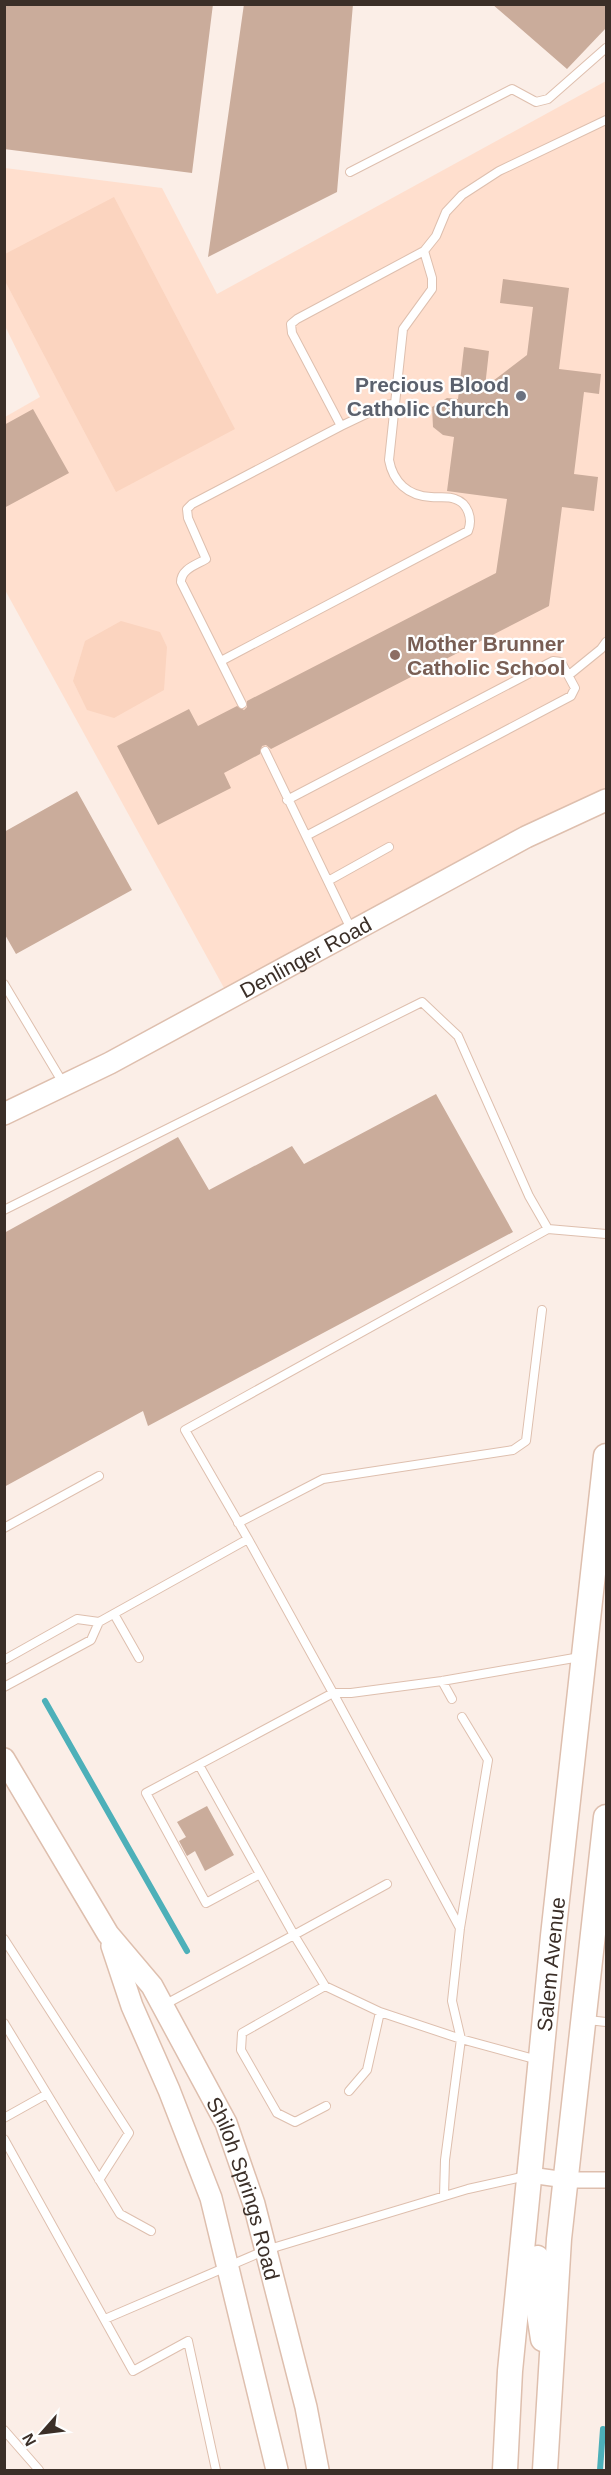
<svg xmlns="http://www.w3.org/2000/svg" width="611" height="2475" viewBox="0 0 611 2475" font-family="Helvetica,sans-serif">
	<rect width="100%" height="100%" fill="#fbeee7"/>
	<path fill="#ffdfce" d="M606,81v719l-377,197 -224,-407v-173l35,-20 -35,-71v-158l157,20 55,106z"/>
	<path fill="#fbd4bf" d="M114,197l121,232 -119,63 -112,-213 1,-25z
		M121,621l39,11 7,15 -3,43 -50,28 -27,-8 -14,-29 12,-40z"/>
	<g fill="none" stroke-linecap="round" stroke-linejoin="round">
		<path stroke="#4db0b9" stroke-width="6" d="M45,1701l142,250
			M600,2470l3,-41"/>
	</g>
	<path fill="#caac9b" d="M4,4h209l-21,169 -188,-24z
		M244,4h109l-16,188 -129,65z
		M492,4h114v24l-39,41z
		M503,279l66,9 -10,81 42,5 -2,20 -15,-2 -10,82 24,3 -4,34 -32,-4 -13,99 -278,143 -5,-4 -4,1 -2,8 -36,19 7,15 -73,37 -41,-79 72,-37 9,17 39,-20 7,4 3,-3v-6l249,-128 11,-74 -60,-8 7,-54 -11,-2 -10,-8 -1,-20 15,-9 11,1 6,-52 25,4 -4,36 42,-32 6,-48 -33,-4z
		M33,409l36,64 -65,35v-83z
		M77,791l55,99 -116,64 -12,-21v-101z
		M436,1094l77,138 -365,194 -5,-15 -139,76v-254l174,-96 31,53 83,-44 12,18z
		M207,1806l27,49 -29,16 -10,-20 -8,5 -8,-15 7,-4 -9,-15z"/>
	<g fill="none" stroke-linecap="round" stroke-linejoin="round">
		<defs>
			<path id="lane" d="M350,172l162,-83 24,13 12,-3 58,-51
				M341,426l44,-21 8,-1
				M221,661l247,-130c5,-12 0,-28 -13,-32 -7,-3 -16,-1 -24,-2 -23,-1 -38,-15 -42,-37l14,-131 29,-40v-11l-8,-27
				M569,675l32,-26 5,-7
				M242,704l-61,-122c0,-13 15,-17 25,-23l-18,-41 -1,-9 5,-5 149,-78 -49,-93 -1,-9 6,-5 127,-68 12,-15 10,-24 16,-17 37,-24 107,-51
				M265,751l87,180
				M287,800l266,-139 8,1 14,26 -4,8 -265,140
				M328,881l61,-34
				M4,984l59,99
				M4,1210l418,-208 36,34 71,160 19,33 58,5
				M238,1523l85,-44 190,-29 13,-9 16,-131
				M4,1528l95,-52
				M248,1539l-63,-109 363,-201
				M114,1614l25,44
				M99,1622l149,-83 85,154h18l91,-12 138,-24
				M4,1660l73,-41 22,3 -8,18 -87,47
				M442,1681l10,18
				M462,1717l26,43 -28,168 -8,73 9,38 77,21
				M199,1765l61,109
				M4,1939l125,194 -30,47
				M325,1986l55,26
				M164,2005l130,-70 -34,-61 -54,29 -60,-110 187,-100 127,235
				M588,2020l18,2
				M4,2023l116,191 31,17
				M349,2091l18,-21 13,-58 81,27 -16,121 -1,36
				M326,2106l-31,16 -18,-9 -36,-63 1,-17 83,-47 -31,-51 93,-51
				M4,2118l43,-24
				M4,2139l129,232 55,-30 28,129
				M105,2319l161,-69 202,-61 58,-13
				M4,2430l35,40"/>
			<path id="street" d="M530,2175l36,5h40"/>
			<g id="secondary">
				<path id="s1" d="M4,1114l106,-51 416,-226 80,-37"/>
				<path id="s2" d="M4,1759l104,175 44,52 74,137 28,81 52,203 12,63"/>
				<path d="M112,1946l20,60 37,84 42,108 66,272"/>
			</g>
			<g id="primary">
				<path d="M537,2258l-3,23 9,58"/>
				<path id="s3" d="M505,2470l5,-99 43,-435 53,-480"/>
				<path d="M545,2470l14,-231 47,-422"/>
			</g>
		</defs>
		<use href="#lane" stroke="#debfae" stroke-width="10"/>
		<use href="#street" stroke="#debfae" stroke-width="18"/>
		<use href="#secondary" stroke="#debfae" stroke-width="24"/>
		<use href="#primary" stroke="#debfae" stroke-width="27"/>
		<use href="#lane" stroke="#fff" stroke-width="8"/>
		<use href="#street" stroke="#fff" stroke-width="15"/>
		<use href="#secondary" stroke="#fff" stroke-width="21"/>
		<use href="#primary" stroke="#fff" stroke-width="24"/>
	</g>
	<circle fill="#6b7280" stroke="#fefefe" stroke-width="2" cx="521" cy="396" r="6"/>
	<circle fill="#8d6e63" stroke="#fefefe" stroke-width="2" cx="395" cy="655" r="6"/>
	<g text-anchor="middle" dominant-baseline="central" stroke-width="4.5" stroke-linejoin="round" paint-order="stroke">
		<g font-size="21" font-weight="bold" fill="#5b616d" stroke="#fefefe" text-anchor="end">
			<text x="509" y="384">Precious Blood<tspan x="509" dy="24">Catholic Church</tspan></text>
		</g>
		<g font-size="21" font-weight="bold" fill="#785e54" stroke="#fefefe" text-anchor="start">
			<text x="407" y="643">Mother Brunner<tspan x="407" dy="24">Catholic School</tspan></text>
		</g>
		<g font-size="21" fill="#3b2f28" stroke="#fefefe">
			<text stroke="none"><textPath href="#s1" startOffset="340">Denlinger Road</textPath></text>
			<text stroke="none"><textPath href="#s3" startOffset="508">Salem Avenue</textPath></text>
			<text stroke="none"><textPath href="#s2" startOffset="495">Shiloh Springs Road</textPath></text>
		</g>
	</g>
	<rect width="611" height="2475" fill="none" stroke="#3b2f28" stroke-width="12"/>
	<g transform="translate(42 2433) rotate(242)" stroke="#fefefe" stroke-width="4.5" paint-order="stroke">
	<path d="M0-4.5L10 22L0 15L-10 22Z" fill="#3b2f28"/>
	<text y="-9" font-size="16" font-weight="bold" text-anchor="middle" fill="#3b2f28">N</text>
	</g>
</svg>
